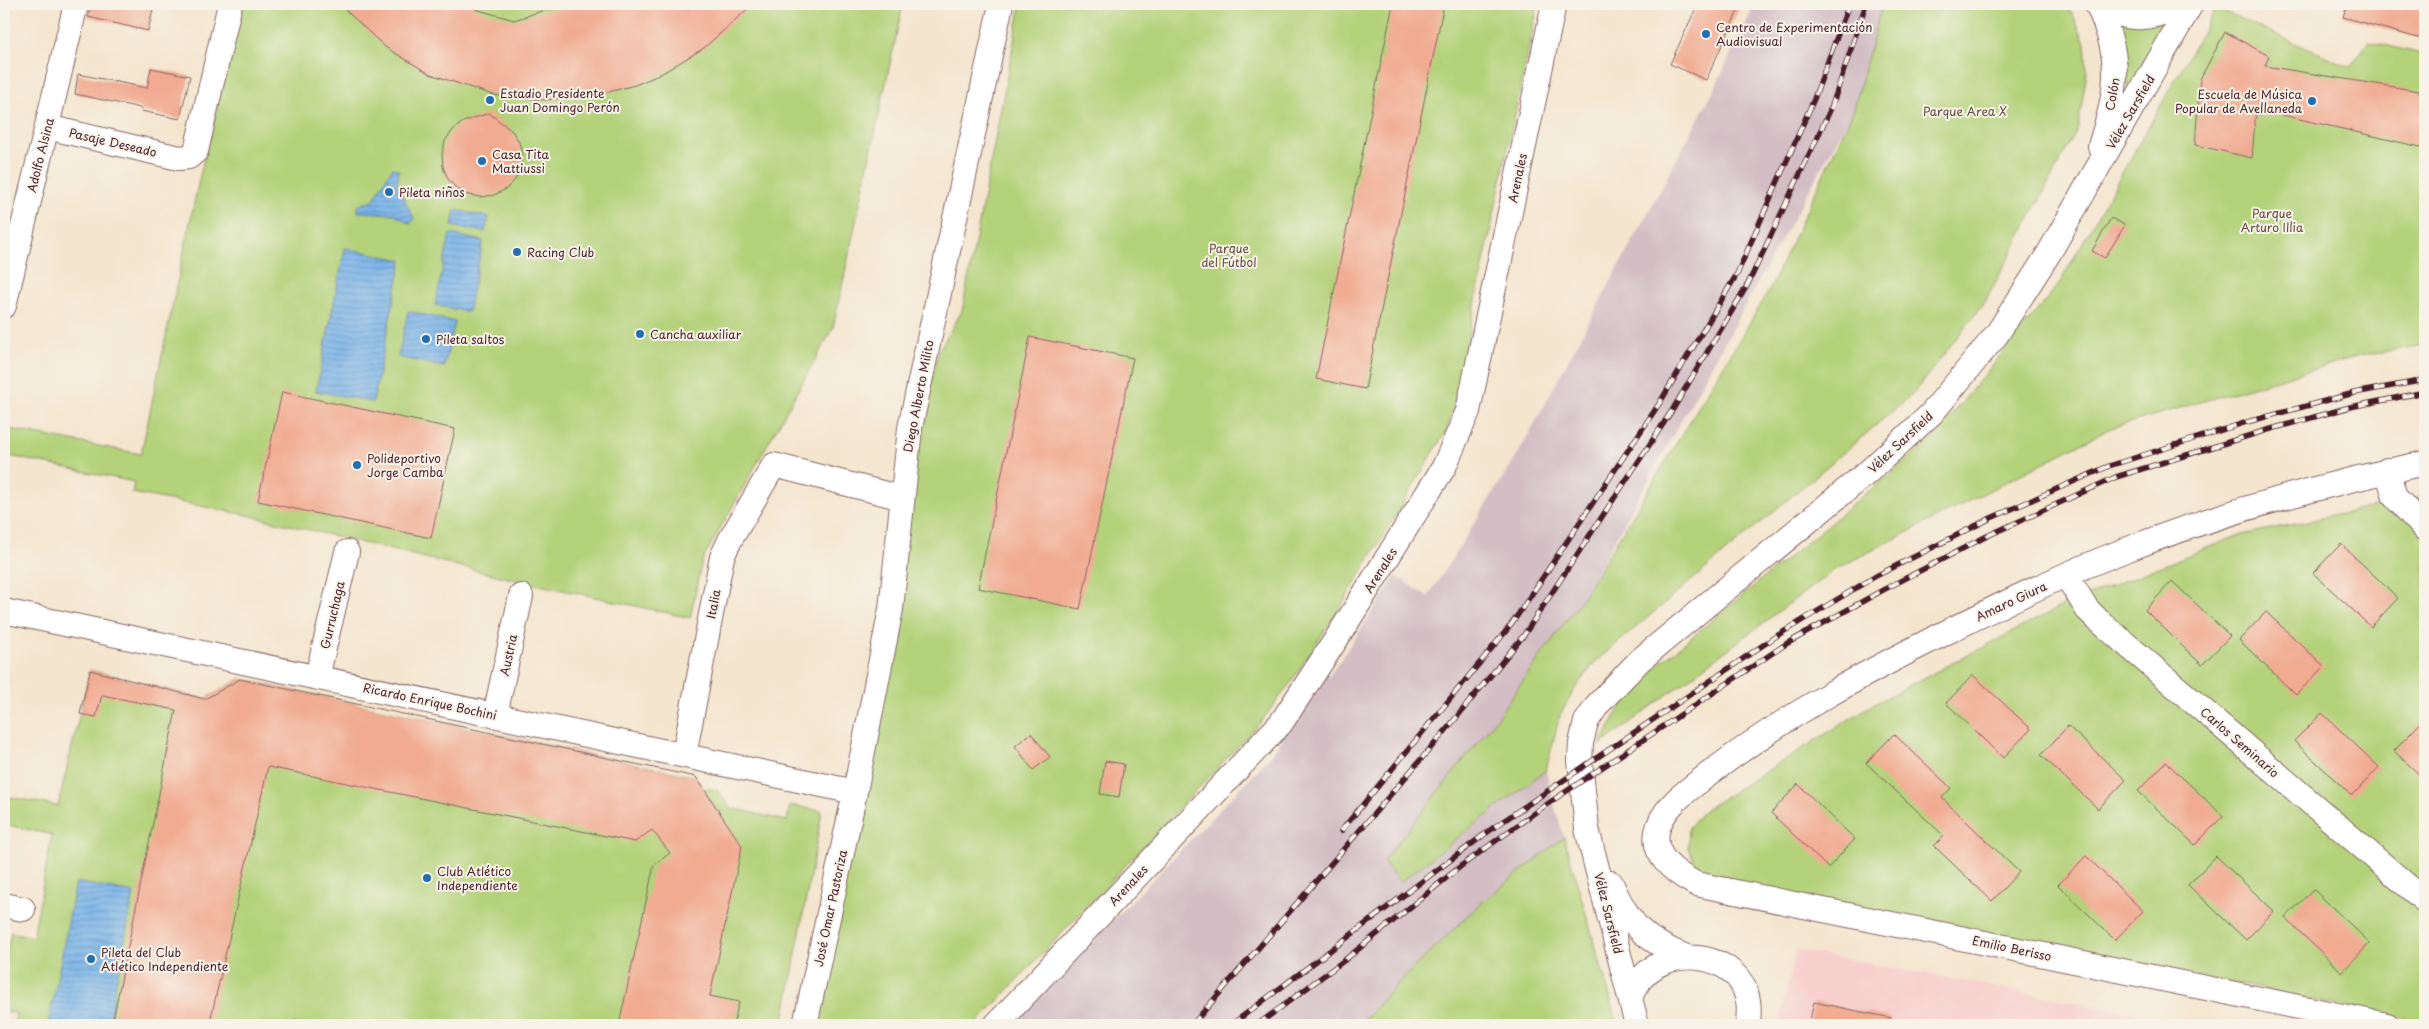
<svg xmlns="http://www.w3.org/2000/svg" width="2429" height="1029" viewBox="0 0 2429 1029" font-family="'Playpen Sans',sans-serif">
	<defs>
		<pattern id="water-rules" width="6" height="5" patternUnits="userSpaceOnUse" patternTransform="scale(1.25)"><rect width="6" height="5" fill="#78b3e9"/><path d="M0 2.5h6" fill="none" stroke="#6491bd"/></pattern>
	</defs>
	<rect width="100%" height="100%" fill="#f7f3e8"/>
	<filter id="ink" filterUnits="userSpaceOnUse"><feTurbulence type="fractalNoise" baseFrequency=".02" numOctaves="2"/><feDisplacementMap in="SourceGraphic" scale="10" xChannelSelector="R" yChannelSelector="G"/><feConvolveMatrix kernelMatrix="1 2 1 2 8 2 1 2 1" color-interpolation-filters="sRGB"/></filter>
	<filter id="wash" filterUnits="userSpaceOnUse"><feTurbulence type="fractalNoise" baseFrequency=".0096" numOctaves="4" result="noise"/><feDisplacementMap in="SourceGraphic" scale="20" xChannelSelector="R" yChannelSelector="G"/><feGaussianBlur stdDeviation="1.12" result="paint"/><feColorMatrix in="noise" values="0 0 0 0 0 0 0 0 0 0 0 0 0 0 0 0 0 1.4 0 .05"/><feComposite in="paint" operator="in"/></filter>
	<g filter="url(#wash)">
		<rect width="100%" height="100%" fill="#f4e5ce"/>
		<path fill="#f7d0ce" d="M1796,950l396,74 -414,1z"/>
		<path fill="#d2bec4" d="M1755,4h127l-28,105 -271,488 -93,130 -107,134 18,21 145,-112 9,38 9,29 -83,66 -80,77 -42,45h-346l254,-265 72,-98 57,-86 32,21 90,-143 197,-366z"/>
		<path fill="#b3d279" stroke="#7e7852" d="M243,4h660l-70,324 -131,233 -12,57 -182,-40 -261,-63 -115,-22 2,-11 -130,-27v-27l137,26 59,-279z
			M1021,4h517l-84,401 -6,23 -105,175 -54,82 -29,38 -285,302h-159l102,-582 20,-91 24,-41z
			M1882,4h183l7,9 13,29 2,29 -9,57 -93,174 -73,93 -316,266 -20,26 -16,28 -14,55 -146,112 -17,-21 107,-134 93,-130 186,-306 85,-182z
			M2102,4h80l-53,94 -8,-71z
			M2216,8l134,59 19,-26 56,14v290l-66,11 -248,72 -277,142 -234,175 18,-34 25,-34 287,-236 129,-157z
			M2425,496v526l-723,-146 -14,-28 1,-21 17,-18 166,-104 194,-101 171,-68z
			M90,670l115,29 35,-20 456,98 7,11 14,2 14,18 56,13 3,-16 32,6 -39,214h-769l2,-12 -12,-2v-46l7,-33 22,5 19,-102 -48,-11v-28l54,10z
			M1564,837l54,188h-259l42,-45 80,-77z"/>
		<path fill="url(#water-rules)" stroke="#61698a" d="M392,168l7,2 -2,15 17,33 -4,6 -15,-10 -37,-2v-6l16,-7z
			M455,210l34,7 -4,15 -33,-6z
			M450,234l33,7 -15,71 -33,-7z
			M345,248l57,12 -29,142 -57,-11z
			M408,311l47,11 -11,45 -46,-10z
			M76,882l58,11 -26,132h-60z"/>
		<g id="blocks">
			<path fill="#f1ab91" d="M91,4h40l22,5 -5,22 -60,-14z
				M339,4h134l2,5 39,11 31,-10 45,-6h163l-49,44 -45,27 -24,10 -38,10 -53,5 -51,-5 -63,-21 -45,-27z
				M1393,4h51l-79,385 -49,-10z
				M1698,4h43l-35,76 -36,-16z
				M2347,4h78v36l-82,-23z
				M2225,32l44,24 -4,10 160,26v56l-169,-39 -4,49 -57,-13 5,-66z
				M151,68l39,8 -10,43 -39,-8v-3l-66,-14 3,-20 69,14z
				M489,113l23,18 7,11 3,13 -2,13 -5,12 -9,9 -12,6 -13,2 -13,-2 -11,-6 -9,-10 -5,-12 -1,-13 3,-13 8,-11 10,-8z
				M2111,218l14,7 -20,33 -13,-7z
				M1030,337l103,21 -53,251 -102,-21z
				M282,392l173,37 -24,109 -173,-37z
				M2341,544l57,54 -27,29 -58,-54z
				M2172,581l58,55 -28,29 -57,-55z
				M2266,612l58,54 -28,29 -57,-55z
				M90,670l115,29 35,-20 456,98 46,69 -32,150 29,6 -6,23h-114l35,-160 16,-12 -18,-23 -17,12 -367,-75 -58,255 -5,3h-93l64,-315 -74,-15 -6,22 -16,-3z
				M1973,675l58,54 -28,29 -57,-55z
				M2322,713l57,54 -27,29 -58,-55z
				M2425,718v62l-31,-29z
				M2068,726l58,54 -28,29 -57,-54z
				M1031,733l19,24 -17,13 -18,-24z
				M1894,734l57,54 -9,10 77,74 -27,29 -58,-55 10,-10 -78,-73z
				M1105,761l19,3 -5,33 -19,-3z
				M2166,762l57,54 -28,29 -57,-54z
				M1798,784l57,55 -27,29 -57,-55z
				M2086,856l57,55 -28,29 -57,-55z
				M2216,856l58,55 -28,29 -58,-55z
				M2313,889l57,54 -28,29 -57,-54z
				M1814,1002l77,16 -1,7h-81z"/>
		</g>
	</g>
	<g filter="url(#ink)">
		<use href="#blocks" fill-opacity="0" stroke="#866464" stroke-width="1"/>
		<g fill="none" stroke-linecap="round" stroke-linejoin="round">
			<defs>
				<path id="street" d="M2097,4c26,56 21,85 3,142
					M2100,4c31,22 54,13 87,0
					M47,127l132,31 10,-1 7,-6 34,-147
					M4,306l72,-302
					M2387,470l8,27 30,32
					M2066,575l21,34 11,11 327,281
					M4,611l851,181
					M317,677l30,-125
					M495,715l26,-119
					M684,755l38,-198 8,-17 44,-75 128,33
					M1611,883c18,42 34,58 76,74
					M4,905l19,4
					M1630,998l-43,-169 -7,-68 1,-18 5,-21 12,-18 42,-44 229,-189 62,-57 66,-80 52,-81 142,-249
					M805,1025l50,-233 36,-183 19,-181 91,-424
					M996,1025l285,-302 56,-85 107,-171 24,-56 86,-407
					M1637,1025l-7,-27c5,-13 14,-25 26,-32 28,-16 73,-10 88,22 6,12 5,24 4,37
					M2387,1025l-691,-141c-19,-10 -44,-27 -39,-52 5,-27 37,-46 56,-61 72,-55 150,-97 230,-137 59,-30 118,-59 180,-83 95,-37 202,-67 302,-88"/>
			</defs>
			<use href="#street" stroke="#866464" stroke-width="26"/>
			<use href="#street" stroke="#fff" stroke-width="24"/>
			<defs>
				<path id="rail" d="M1341,831l170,-206 148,-221 78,-130 77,-175 35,-95
					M1192,1025l255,-296 77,-94 149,-226 75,-125 84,-178 34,-102
					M1231,1025l262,-197 285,-193 98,-59 115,-58 118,-52 138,-44 107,-29 71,-13
					M1257,1025l89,-66 115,-93 76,-55 249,-167 97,-54 104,-54 129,-59 148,-46 86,-24 75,-15"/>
			</defs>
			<use href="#rail" stroke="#4a1f2b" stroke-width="5.5"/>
			<use href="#rail" stroke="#f7f3e8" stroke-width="4" stroke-dasharray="11" stroke-linecap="butt"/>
		</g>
	</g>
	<g fill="#1f6fb2" stroke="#f7f3e8" stroke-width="2">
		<circle cx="1706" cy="34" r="5"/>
		<circle cx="490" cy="100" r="5"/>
		<circle cx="2312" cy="101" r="5"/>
		<circle cx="482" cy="161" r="5"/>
		<circle cx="389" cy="192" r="5"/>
		<circle cx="517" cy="252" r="5"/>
		<circle cx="640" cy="334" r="5"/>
		<circle cx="426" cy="339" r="5"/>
		<circle cx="357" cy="465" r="5"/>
		<circle cx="427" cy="878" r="5"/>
		<circle cx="91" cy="959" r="5"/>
	</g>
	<g text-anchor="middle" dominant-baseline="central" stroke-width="4" stroke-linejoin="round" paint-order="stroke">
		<g font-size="12" fill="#4a1f2b" stroke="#f7f3e8" text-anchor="start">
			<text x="1716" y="27">Centro de Experimentación<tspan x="1716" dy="14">Audiovisual</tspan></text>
			<text x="500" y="93">Estadio Presidente<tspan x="500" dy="14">Juan Domingo Perón</tspan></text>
			<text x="2302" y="94" text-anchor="end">Escuela de Música<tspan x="2302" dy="14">Popular de Avellaneda</tspan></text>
			<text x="492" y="154">Casa Tita<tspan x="492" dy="14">Mattiussi</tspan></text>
			<text x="399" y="192">Pileta niños</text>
			<text x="527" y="252">Racing Club</text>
			<text x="650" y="334">Cancha auxiliar</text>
			<text x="436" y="339">Pileta saltos</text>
			<text x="367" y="458">Polideportivo<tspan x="367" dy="14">Jorge Camba</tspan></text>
			<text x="437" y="871">Club Atlético<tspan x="437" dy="14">Independiente</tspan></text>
			<text x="101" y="952">Pileta del Club<tspan x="101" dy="14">Atlético Independiente</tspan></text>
		</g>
		<g font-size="12" fill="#4a1f2b" stroke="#f7f3e8">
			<text transform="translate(2112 94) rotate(-80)">Colón</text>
			<text transform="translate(2130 112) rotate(-60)">Vélez Sarsfield</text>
			<text transform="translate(113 142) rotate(13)">Pasaje Deseado</text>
			<text transform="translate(40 155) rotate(-76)">Adolfo Alsina</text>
			<text transform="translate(1517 178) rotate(-78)">Arenales</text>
			<text transform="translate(918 396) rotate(-79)">Diego Alberto Milito</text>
			<text transform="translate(1900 442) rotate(-43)">Vélez Sarsfield</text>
			<text transform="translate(1380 570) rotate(-58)">Arenales</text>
			<text transform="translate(2011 601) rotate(-25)">Amaro Giura</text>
			<text transform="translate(713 604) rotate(-79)">Italia</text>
			<text transform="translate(332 615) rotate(-77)">Gurruchaga</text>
			<text transform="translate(508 655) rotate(-78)">Austria</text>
			<text transform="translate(430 701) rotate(12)">Ricardo Enrique Bochini</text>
			<text transform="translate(2240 742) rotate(41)">Carlos Seminario</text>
			<text transform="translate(1128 885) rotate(-47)">Arenales</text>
			<text transform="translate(830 908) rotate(-78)">José Omar Pastoriza</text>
			<text transform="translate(1609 913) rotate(76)">Vélez Sarsfield</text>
			<text transform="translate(2012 948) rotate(12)">Emilio Berisso</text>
		</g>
		<g font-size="12" fill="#644c3e" stroke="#f7f3e8">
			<text x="1965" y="111">Parque Area X</text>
			<text x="2272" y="213">Parque<tspan x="2272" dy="14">Arturo Illia</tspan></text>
			<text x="1229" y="248">Parque<tspan x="1229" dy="14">del Fútbol</tspan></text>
		</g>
	</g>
	<rect width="2429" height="1029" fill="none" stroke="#f7f3e8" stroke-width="20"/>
</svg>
